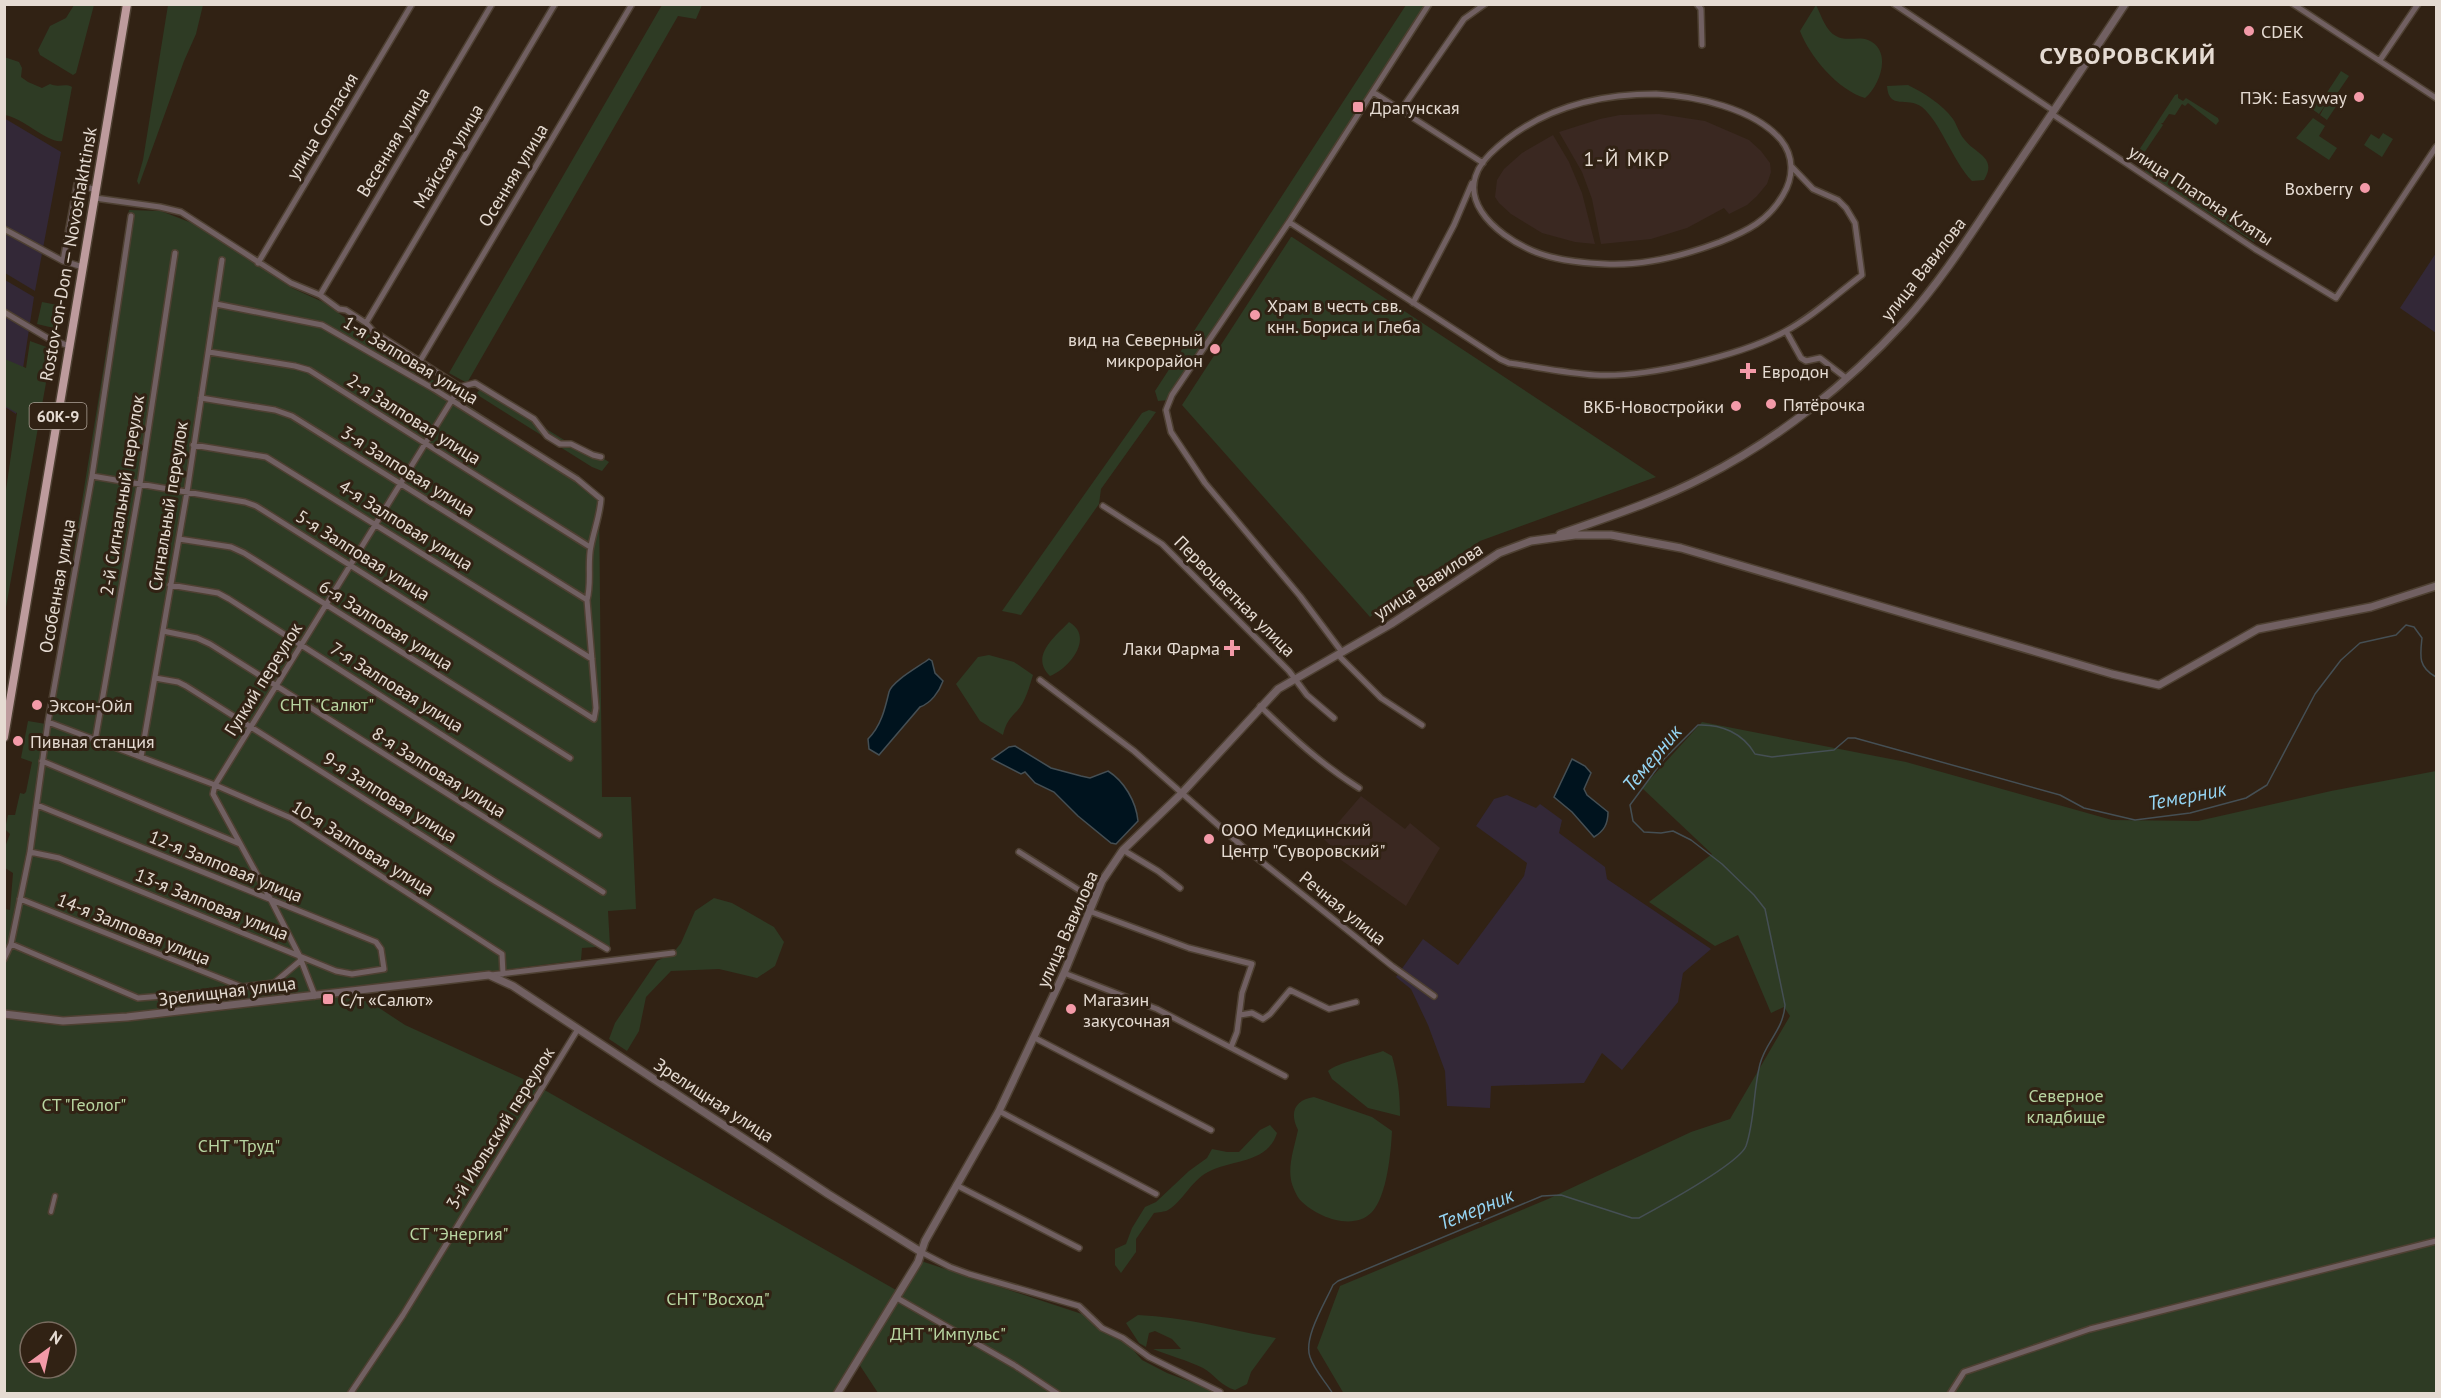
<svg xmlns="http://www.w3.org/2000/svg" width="2441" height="1398" viewBox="0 0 2441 1398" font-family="'PT Sans',sans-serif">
	<rect width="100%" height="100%" fill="#312214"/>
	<path fill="#332837" d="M4,118l57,34 -26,139 -30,-18z
		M2436,253v80l-36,-25z
		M5,280l29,17 -18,117 -11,-7z
		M1507,795l29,13 4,-4 22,16 -3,13 46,34 2,12 104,70 -28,24 -5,29 -56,68 -20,-17 -18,30 -93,3 -1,22 -43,-2 -2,-35 -17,-46 -17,-36 -15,-12 27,-38 35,26 66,-89 3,-13 -51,-37 18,-27z"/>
	<path fill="#3a2821" d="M1659,114l46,7 44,19 12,11 9,12 1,9 -4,12 -10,12 -10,9 -18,9 -5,-6 -37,20 -36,11 -50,5 -9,-45 -10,-27 -23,-40 41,-13 20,-4z
		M1553,135l16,27 13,31 13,51 -20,-2 -33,-9 -31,-19 -12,-11 -4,-6 2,-17 7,-11 18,-16z
		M1361,796l44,33 5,-6 30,25 -34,58 -72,-51 2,-4 -12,-12z"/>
	<path fill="#2e3b24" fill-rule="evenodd" d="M74,5h20l-18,68 -3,2 -33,-20 -2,-5 12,-24 16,-8z
		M168,5h35l-7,29 -12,27 -45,124 -2,-4 6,-21z
		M662,5h40l-6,14 -18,-3 -211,367 -18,-10z
		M1406,5h19l-256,395 -11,1 -3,-10z
		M1816,5c5,10 10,26 20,31 10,6 22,0 32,4 25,10 12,46 -3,58 -27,-8 -55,-41 -65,-67z
		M4,57l15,5 3,6 -1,9 7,5 14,6 8,-4c8,4 15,-1 22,3l-10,54c-13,3 -39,-23 -57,-26z
		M2341,71l8,5 -15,22 5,4 -12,18 -7,-5 6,-11 -7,10 -7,-5 9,-14 3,2z
		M1908,85c16,8 34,19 45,34 4,6 6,14 11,20 11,15 34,18 20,41l-12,1c-20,-21 -31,-58 -50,-74 -15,-11 -33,4 -35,-21z
		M2178,94v4l5,3 3,-3 32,20 1,3 -3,4 -28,-22 -3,3 -3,-2 -7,11 -6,-1 -6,9h-2l2,2 -19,28 -5,-3 36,-55z
		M2313,118l12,8 -6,10 18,12 -8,12 -33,-22z
		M2383,133l10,6 -11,18 -18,-12 7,-11 8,5z
		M2153,161l1,3 6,2v4l15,10 5,-1 28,18v4l45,30 3,-2 3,2 -5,11 -108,-69 -1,-3z
		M129,210l32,1 36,14 95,63 31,14 276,196 3,299h29l5,112 -28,2 2,35 -28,2 -1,12 -226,29 -217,25 -82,6 -51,-7v-104l5,1 3,-37 -8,-5v-21l5,-13 -5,-5 3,-14h7l5,-22 4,1 2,-2 6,-30 -11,-4 7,-37 18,3z
		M1291,237h1l364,240 -176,64 -110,76 -188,-212z
		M42,302l21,4 -5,23 -21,-5z
		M30,341l22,8 -47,264v-116l12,-84 -12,-7v-47l21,9z
		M481,388l112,70 8,-1 8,5 -7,9 -10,-4 -116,-73z
		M1149,410l7,2 -55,77 -2,15 -78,111 -19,-4 140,-198z
		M1069,622c26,15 0,47 -19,54 -21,-20 6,-40 19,-54z
		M989,655l25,7 19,13c-3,10 -8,28 -16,36 -8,8 -11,12 -14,24l-23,-14 -24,-37 22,-27z
		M1702,722l204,40 206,58 86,1 133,-30 105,-20v622l-1092,1 -27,-46 23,-62 208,-87 143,-67 39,-13 60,-103 -6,-9 -13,6 -33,-78 -23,11 -66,-44 63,-48 -70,-66z
		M714,898l18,5 42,24 10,15 -9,24 -18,12 -38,-9 -48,2 -25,26 -7,34 -12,20 -18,-12 6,-16 42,-62 16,-8 8,-10 14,-32z
		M358,994l47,31 129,59 362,206 -63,103 -828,1v-376l49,7 30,-1zM30,1332h36v36h-36z
		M1383,1051l9,5c6,21 8,38 8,60l-32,-8 -36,-29 -4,-8c9,-8 41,-15 55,-20z
		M1314,1097l58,20 20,14c-1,21 -5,65 -20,81 -18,19 -54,6 -71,-11 -4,-4 -9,-15 -10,-21 -3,-16 4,-35 7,-50 -9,-18 -3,-30 16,-33z
		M1270,1125l7,8c-10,31 -44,26 -69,39 -17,9 -25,29 -40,38 -3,2 -10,2 -14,3l-18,26v13l-15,21 -6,-8v-16l11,-5 6,-16 13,-21 11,-5 33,-31 18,-13 5,-9 15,3h12l21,-22z
		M921,1261l164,54 10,12 32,16 15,17 25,13 32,12 14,8h-335l-19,-29z
		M1138,1315c49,2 90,15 138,23l-25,34 -4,12 -12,6c-14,-4 -20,-15 -32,-22 -16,-8 -33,-12 -50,-19h28l-9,-10 -17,-8 -6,2 -3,14 -7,-4 -13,-20z"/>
	<path fill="#00131e" stroke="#454f54" stroke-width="1.5" d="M929,659l3,2 3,12 8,8c-4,11 -12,22 -23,26l-41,48 -10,-6 -1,-10c13,-13 17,-30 21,-47 3,-11 31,-26 40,-33z
		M1015,746l36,22 30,8 9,2 18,-7c16,10 28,30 30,50l-22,23 -5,-1 -33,-27 -24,-24 -19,-9 -10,-11 -4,2 -29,-15 17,-12z
		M1572,759l13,7 6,7 -7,16 3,6 21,17c0,12 -4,19 -14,25l-22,-25 -18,-15z"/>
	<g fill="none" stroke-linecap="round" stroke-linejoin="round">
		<path stroke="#454f54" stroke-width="1.5" d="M1333,1394c-7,-12 -19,-24 -23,-37 -7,-19 15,-54 23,-72l5,-4 204,-85 19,-1 71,23h7c20,-11 100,-54 107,-72 9,-26 7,-55 14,-82 6,-23 23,-33 25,-59l-20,-96 -11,-14 -32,-31 -31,-24 -18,-9 -12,2 -17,-1 -11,-11 -3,-16 34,-46 34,-34c23,-1 45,8 57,29l17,3 62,-7 14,-12h7l205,57 24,13 51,12 55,-7 56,-15 21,-13 48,-91 26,-34 19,-17 36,-8 10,-10 8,2 8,11c-2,18 -4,29 14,39"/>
		<defs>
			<path id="pedestrian" d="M51,1212l4,-16"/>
			<path id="minor" d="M1697,4l4,5 1,36
				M1894,4l160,107
				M2293,4l143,94
				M2380,60l38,-56
				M1373,92l110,71
				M1656,94c39,2 98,14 125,46 13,16 13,37 2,55 -15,26 -36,36 -63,47 -37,14 -76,24 -115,22 -23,-1 -51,-4 -72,-13 -39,-17 -84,-56 -43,-97 45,-44 105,-60 166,-60z
				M1401,110l63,-91 21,-15
				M2052,114l203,135 81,49 100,-151
				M95,198l65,9 21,5 110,71 29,12 19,14 7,1 20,13 7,8 87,56 15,-4 59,36 13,17 13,8h11l22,11 8,2
				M1289,222l211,137 9,4c28,4 57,10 86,12 50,3 145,-19 189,-43 28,-15 53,-38 78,-57l-7,-52 -9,-15 -8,-8 -25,-11 -21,-22
				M4,229l59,32 20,6
				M63,261l14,-77 19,6
				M258,263l154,-259
				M320,295l172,-291
				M1413,303l41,-78 18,-42
				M4,312l47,28 19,6
				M366,323l189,-319
				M1786,331l15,27 5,3 14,-3 26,20
				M209,352l86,14 14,4 281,177
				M420,361l212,-357
				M201,398l74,12 17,6 295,184
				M193,445l73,12 326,202
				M92,476l153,26 11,4 338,213 2,-11 -9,-108c5,-18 0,-36 4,-54 3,-16 9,-31 10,-47l-24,-20 -143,-90 -112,-64 -106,-21
				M1103,506l59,38 127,127 18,24 27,23
				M179,539l52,8 13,6 326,205
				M170,585l48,8 11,6 370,236
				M163,631l34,7 13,6 393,248
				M1342,652l-42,-56 -95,-113 -34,-51 -5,-22 6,-15 117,-173 140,-218
				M1338,655l43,43 41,27
				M155,678l23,4 8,4 310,196 111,67
				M1040,680l94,71 108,95 150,120 42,30
				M1260,706c31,30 62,59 99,82
				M48,722l167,63 76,33 211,136 1,20
				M95,741l45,-257 35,-231
				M141,757l46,-265 35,-232
				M42,761l198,83
				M1123,850l35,21 22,17
				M30,852l29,6 277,113 16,3 32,-5 -3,-20 -5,-7 -339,-137
				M1019,852l68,43 2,16 100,37 63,16 -10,29 -5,39 -6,15
				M20,899l222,88 32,-4 26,-22
				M11,944l127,54 88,-7
				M4,959l7,-15 19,-92 18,-130 44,-246 39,-260
				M1064,973l93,36 128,67
				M491,975l182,-22
				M315,996l-16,-41 -28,-55 -58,-106 2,-9 245,-398
				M1240,1015l12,-2 11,6 7,-5 20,-24 39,19 27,-7
				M1035,1038l176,92
				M999,1111l157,83
				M956,1185l123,63
				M921,1252l29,15 19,7 110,32 23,22 21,10 26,19 71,35
				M897,1298l117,67 44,29
				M350,1394l53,-79 175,-286
				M1950,1394l14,-22 126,-43 346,-88"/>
			<path id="tertiary" d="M1560,534c48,-17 98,-33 144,-57 75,-38 144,-94 200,-155 38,-42 68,-90 99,-136 41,-61 82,-121 122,-182
				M4,1014l59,7 64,-4 362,-42 24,11 315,208 93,58
				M837,1394l81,-132 7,-21 74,-130 65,-138 38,-92 21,-31 58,-56 97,-105 113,-65 108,-71 32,-12 44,-6h36l70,13 431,126 47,11 99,-56 113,-22 65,-21"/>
			<path id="primary" d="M4,737l123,-733"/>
		</defs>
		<use href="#pedestrian" stroke="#4e4032" stroke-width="7"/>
		<use href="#minor" stroke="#4e4032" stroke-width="8"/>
		<use href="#tertiary" stroke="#4e4032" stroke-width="10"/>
		<use href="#primary" stroke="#4e4032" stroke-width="11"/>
		<use href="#pedestrian" stroke="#716062" stroke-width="4"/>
		<use href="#minor" stroke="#716062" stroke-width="5"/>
		<use href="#tertiary" stroke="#716062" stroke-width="7"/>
		<use href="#primary" stroke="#bd9b9d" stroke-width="8"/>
	</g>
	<g fill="#f39aa8" stroke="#312214" stroke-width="2">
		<circle cx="2249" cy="31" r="6"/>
		<circle cx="2359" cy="97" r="6"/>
		<rect x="1352" y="101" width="12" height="12" rx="3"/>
		<circle cx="2365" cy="188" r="6"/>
		<circle cx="1255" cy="315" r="6"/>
		<circle cx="1215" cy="349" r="6"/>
		<path d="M1745 362h6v6h6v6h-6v6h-6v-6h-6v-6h6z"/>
		<circle cx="1771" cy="404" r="6"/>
		<circle cx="1736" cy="406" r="6"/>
		<path d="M1229 639h6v6h6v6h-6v6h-6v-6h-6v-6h6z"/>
		<circle cx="37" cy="705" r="6"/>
		<circle cx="18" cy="741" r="6"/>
		<circle cx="1209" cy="839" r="6"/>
		<rect x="322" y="993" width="12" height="12" rx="3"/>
		<circle cx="1071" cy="1009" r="6"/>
	</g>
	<g text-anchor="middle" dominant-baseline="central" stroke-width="6" stroke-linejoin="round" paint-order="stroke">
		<rect fill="#312214" stroke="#afa499" stroke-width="1.5" x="29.5" y="403" width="57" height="26" rx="4.5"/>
		<g font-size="16" font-weight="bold" fill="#e5dbd2">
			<text x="58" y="416">60К-9</text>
		</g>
		<g font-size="18" fill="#e5dbd2" stroke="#312214" text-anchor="start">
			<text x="2261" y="31">CDEK</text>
			<text x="2347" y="97" text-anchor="end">ПЭК: Easyway</text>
			<text x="1370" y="107">Драгунская</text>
			<text x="2353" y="188" text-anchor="end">Boxberry</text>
			<text x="1267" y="305">Храм в честь свв.<tspan x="1267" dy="21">кнн. Бориса и Глеба</tspan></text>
			<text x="1203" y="339" text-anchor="end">вид на Северный<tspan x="1203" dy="21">микрорайон</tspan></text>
			<text x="1762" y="371">Евродон</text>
			<text x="1783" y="404">Пятёрочка</text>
			<text x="1724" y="406" text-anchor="end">ВКБ-Новостройки</text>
			<text x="1220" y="648" text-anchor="end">Лаки Фарма</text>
			<text x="49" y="705">Эксон-Ойл</text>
			<text x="30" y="741">Пивная станция</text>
			<text x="1221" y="829">ООО Медицинский<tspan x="1221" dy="21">Центр "Суворовский"</tspan></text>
			<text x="340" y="999">С/т «Салют»</text>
			<text x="1083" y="999">Магазин<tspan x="1083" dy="21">закусочная</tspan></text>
		</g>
		<g font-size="18" fill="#e5dbd2" stroke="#312214">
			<text transform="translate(322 126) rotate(-59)">улица Согласия</text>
			<text transform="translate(393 142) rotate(-59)">Весенняя улица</text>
			<text transform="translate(448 156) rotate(-59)">Майская улица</text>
			<text transform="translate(513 175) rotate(-59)">Осенняя улица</text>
			<text transform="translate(2201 195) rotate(33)">улица Платона Кляты</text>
			<text transform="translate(68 254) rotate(-80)">Rostov-on-Don — Novoshakhtinsk</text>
			<text transform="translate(1923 269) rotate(-52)">улица Вавилова</text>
			<text transform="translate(411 360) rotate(31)">1-я Залповая улица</text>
			<text transform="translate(414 419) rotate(32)">2-я Залповая улица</text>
			<text transform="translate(408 471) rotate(32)">3-я Залповая улица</text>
			<text transform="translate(122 495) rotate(-81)">2-й Сигнальный переулок</text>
			<text transform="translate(168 506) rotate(-81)">Сигнальный переулок</text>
			<text transform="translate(406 525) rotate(32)">4-я Залповая улица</text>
			<text transform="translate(363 555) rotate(32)">5-я Залповая улица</text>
			<text transform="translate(1428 581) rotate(-33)">улица Вавилова</text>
			<text transform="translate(57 586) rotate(-80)">Особенная улица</text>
			<text transform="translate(1235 596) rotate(45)">Первоцветная улица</text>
			<text transform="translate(386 625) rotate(32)">6-я Залповая улица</text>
			<text transform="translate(263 679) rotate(-58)">Гулкий переулок</text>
			<text transform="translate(397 687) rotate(32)">7-я Залповая улица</text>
			<text transform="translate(439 772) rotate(32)">8-я Залповая улица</text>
			<text transform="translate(390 797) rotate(32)">9-я Залповая улица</text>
			<text transform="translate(363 848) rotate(32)">10-я Залповая улица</text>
			<text transform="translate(226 866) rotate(22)">12-я Залповая улица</text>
			<text transform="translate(212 904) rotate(22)">13-я Залповая улица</text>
			<text transform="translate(1343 908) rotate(39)">Речная улица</text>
			<text transform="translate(134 929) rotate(22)">14-я Залповая улица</text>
			<text transform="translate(1067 929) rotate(-66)">улица Вавилова</text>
			<text transform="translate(227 991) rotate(-7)">Зрелищная улица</text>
			<text transform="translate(714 1100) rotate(33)">Зрелищная улица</text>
			<text transform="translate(500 1128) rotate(-58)">3-й Июльский переулок</text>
		</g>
		<g font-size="18" fill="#b8d5a1" stroke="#312214">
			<text x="327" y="704">СНТ "Салют"</text>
			<text x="2066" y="1095">Северное<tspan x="2066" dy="21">кладбище</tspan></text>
			<text x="84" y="1104">СТ "Геолог"</text>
			<text x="239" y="1145">СНТ "Труд"</text>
			<text x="459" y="1233">СТ "Энергия"</text>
			<text x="718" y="1298">СНТ "Восход"</text>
			<text x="948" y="1333">ДНТ "Импульс"</text>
		</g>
		<g font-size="20" letter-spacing="1.5" fill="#e5dbd2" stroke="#312214">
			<text x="1627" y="159">1-Й МКР</text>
		</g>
		<g font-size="20" font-style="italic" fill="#95d5f4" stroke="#312214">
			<text transform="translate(1652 758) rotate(-50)">Темерник</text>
			<text transform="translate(2187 796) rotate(-11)">Темерник</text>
			<text transform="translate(1476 1209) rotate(-22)">Темерник</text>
		</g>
		<g font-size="24" font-weight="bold" letter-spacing="1.5" fill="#e5dbd2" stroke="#312214">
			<text x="2128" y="55">СУВОРОВСКИЙ</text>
		</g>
	</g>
	<rect width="2441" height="1398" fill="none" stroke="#e5dbd2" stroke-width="12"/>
	<g transform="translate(48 1350) rotate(33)"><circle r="28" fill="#312214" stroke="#796c60" stroke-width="1.5"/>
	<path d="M0-4.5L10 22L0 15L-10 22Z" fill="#f39aa8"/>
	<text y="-9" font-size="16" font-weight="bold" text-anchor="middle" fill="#e5dbd2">N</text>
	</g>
</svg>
